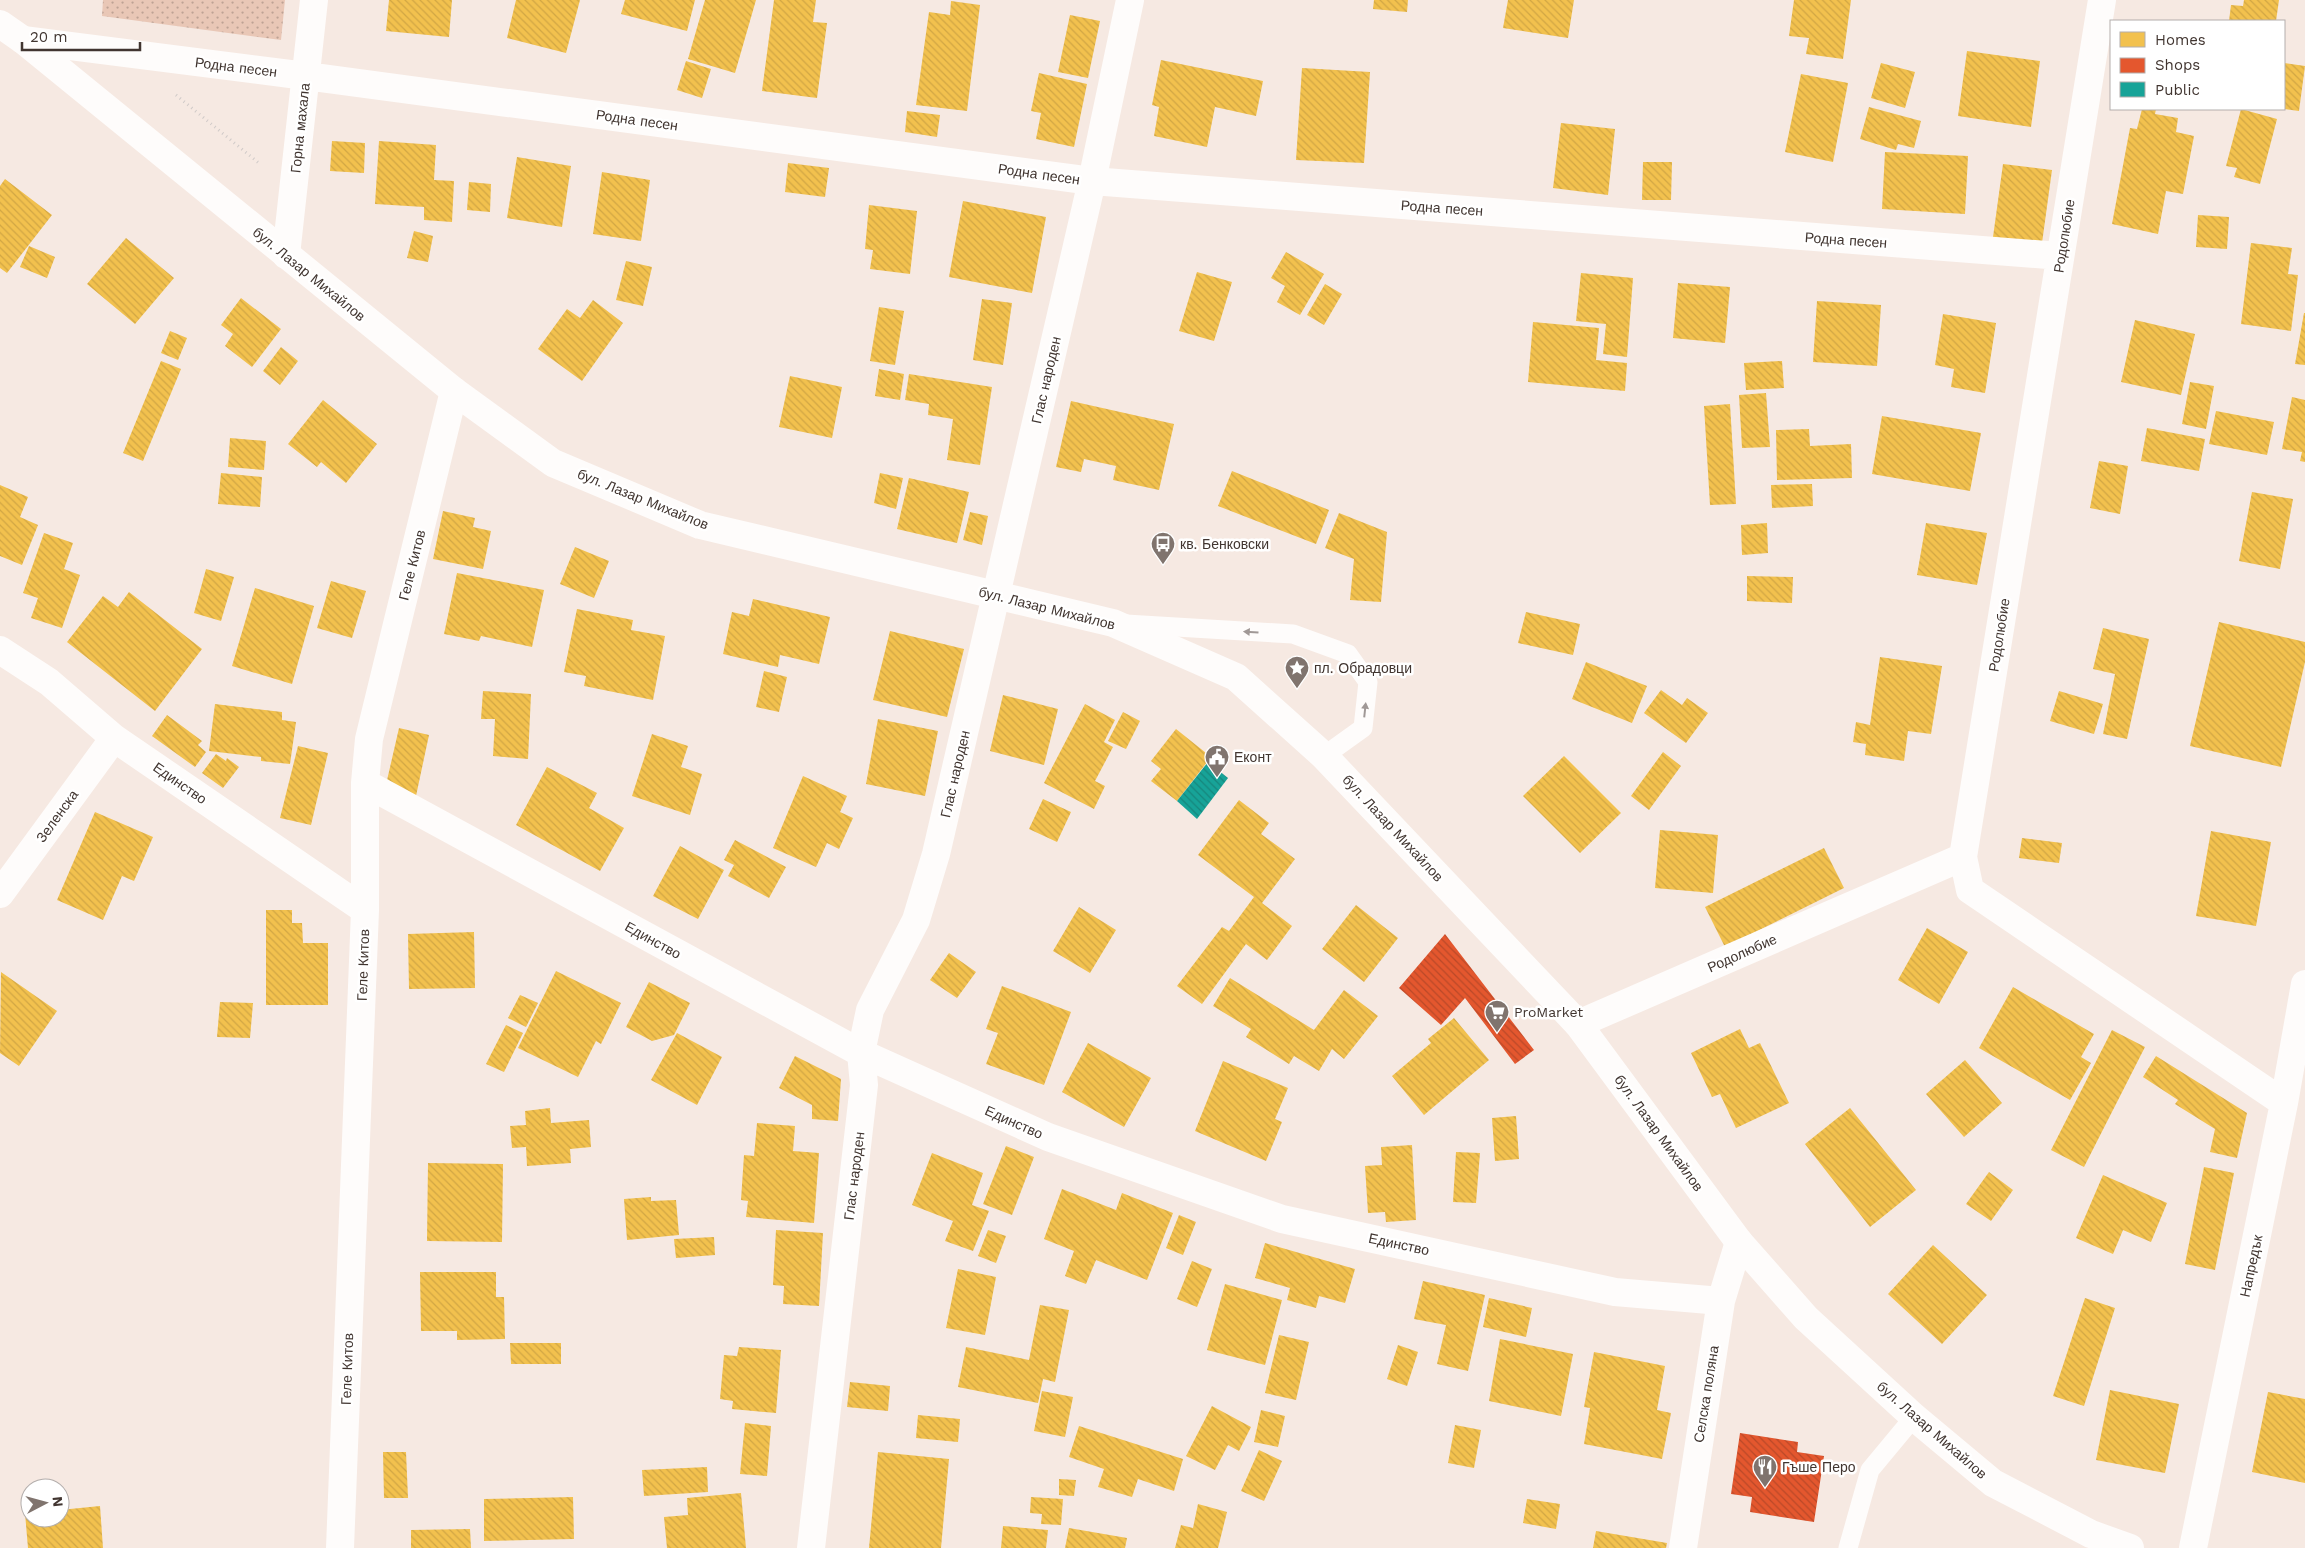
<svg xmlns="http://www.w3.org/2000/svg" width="2305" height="1548" viewBox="0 0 2305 1548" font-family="'Work Sans',sans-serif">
	<defs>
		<pattern id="garden-dots" width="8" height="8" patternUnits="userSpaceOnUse" patternTransform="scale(1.25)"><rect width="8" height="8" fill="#e9c7b6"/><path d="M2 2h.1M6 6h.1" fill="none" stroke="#bea294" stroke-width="1.8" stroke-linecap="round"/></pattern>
		<pattern id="homes-back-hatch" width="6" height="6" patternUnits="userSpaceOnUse" patternTransform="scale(1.25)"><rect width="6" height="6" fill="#f2c14e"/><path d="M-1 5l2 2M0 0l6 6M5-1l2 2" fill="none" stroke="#d1a644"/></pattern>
		<pattern id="shops-back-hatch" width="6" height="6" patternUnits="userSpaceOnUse" patternTransform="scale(1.25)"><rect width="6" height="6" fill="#e4572e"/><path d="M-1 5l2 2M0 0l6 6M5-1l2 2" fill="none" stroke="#ba4928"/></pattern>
		<pattern id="public-back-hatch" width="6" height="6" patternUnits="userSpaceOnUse" patternTransform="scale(1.25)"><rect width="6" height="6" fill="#17a398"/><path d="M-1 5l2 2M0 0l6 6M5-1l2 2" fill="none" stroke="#16867c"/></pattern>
	</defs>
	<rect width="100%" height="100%" fill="#f6e9e2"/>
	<path fill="url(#garden-dots)" d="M103,0h182l-4,40 -179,-24z"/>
	<path fill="url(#homes-back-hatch)" d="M389,0h63l-3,37 -63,-6z
		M516,0h64l-14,53 -59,-15z
		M625,0h70l-8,31 -66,-17z
		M705,0h51l-21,73 -47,-14z
		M774,0h42l-3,22 14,1 -10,75 -55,-7z
		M1374,0h34l-1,12 -34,-3z
		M1508,0h66l-6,38 -65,-10z
		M1794,0h57l-8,59 -37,-5 3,-16 -20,-2z
		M2244,0h35l-3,21h-47l2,-16 12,1z
		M951,1l29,4 -13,106 -51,-6 13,-93 21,3z
		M1070,15l30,6 -12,57 -30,-6z
		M1967,51l73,10 -9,66 -73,-11z
		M1161,60l102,21 -7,35 -41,-9 -8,40 -53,-11 5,-29 -7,-2z
		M686,61l25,8 -9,29 -25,-8z
		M1881,63l34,9 -10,36 -34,-10z
		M2284,63l21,3 -6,45 -15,-2z
		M1302,68l68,4 -6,91 -68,-3z
		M1039,73l48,11 -13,63 -38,-8 5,-26 -10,-2z
		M1801,74l47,9 -15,79 -48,-10z
		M1869,107l52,14 -7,27 -16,-4 -2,6 -36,-11z
		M2142,109h14l-1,5 23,4 -2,14 18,4 -11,58 -17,-3 -8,43 -46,-10 18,-96 7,1z
		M2241,109l36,10 -17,65 -26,-7 3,-9 -11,-2z
		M907,111l33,4 -3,22 -32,-5z
		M1561,123l54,6 -7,66 -55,-7z
		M332,141l33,2 -1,30 -34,-2z
		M379,141l57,4 -2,35 20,1 -2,41 -28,-2v-13l-49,-3z
		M1885,152l83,4 -3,58 -83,-5z
		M517,157l54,9 -9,61 -55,-9z
		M1643,162h29l-1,38h-29z
		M788,163l41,5 -4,29 -40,-5z
		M2003,164l49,6 -10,73 -49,-6z
		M602,172l48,8 -9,61 -48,-7z
		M5,179l47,36 -45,58 -7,-5v-82z
		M469,182l22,2 -1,28 -23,-2z
		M963,201l83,16 -14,76 -83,-16z
		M869,205l48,6 -7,63 -40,-5 3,-19 -8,-1z
		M2198,215l31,2 -2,32 -31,-2z
		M414,231l19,5 -5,26 -21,-4z
		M126,238l48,40 -39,46 -48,-40z
		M2251,243l41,5 -4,26 10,1 -7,56 -50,-7z
		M29,246l26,11 -8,21 -27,-11z
		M1286,252l38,22 -24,41 -23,-13 8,-16 -14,-8z
		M626,261l26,6 -9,39 -27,-6z
		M1197,272l35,10 -18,59 -35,-10z
		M1581,273l52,5 -6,79 -24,-3 3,-30 -30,-3z
		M1678,283l52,4 -5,56 -52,-5z
		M1325,284l17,10 -18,31 -17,-10z
		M241,298l40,31 -29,38 -27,-21 8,-12 -12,-9z
		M982,299l30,4 -9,62 -30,-5z
		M593,300l30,23 -41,58 -44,-32 29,-40 13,9z
		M1817,301l64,4 -4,61 -64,-4z
		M879,307l25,4 -9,54 -25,-4z
		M2304,313h1v52l-10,-1z
		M1943,314l53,9 -11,70 -34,-6 3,-18 -19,-4z
		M2135,320l60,14 -14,61 -60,-13z
		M1533,322l66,6 -3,32 31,3 -2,28 -97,-9z
		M170,331l17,7 -9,22 -17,-7z
		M281,347l17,14 -18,24 -17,-14z
		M161,361l20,8 -38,92 -20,-8z
		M1782,361l2,27 -38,2 -2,-27z
		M879,369l25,5 -4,26 -25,-4z
		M909,374l83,13 -12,78 -33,-5 6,-41 -25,-4 1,-11 -24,-4z
		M790,376l52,11 -10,51 -53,-11z
		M2190,382l24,4 -8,43 -24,-5z
		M1766,393l4,54 -28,1 -3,-53z
		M2292,397l13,3v62l-5,-1 2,-9 -20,-3z
		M323,400l54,44 -31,39 -25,-21 -4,5 -29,-23z
		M1071,401l103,23 -15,66 -46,-10 3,-14 -32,-7 -3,13 -25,-5z
		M1730,404l6,100 -26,1 -6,-99z
		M2216,411l58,11 -7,33 -58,-11z
		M1882,416l99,17 -11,58 -98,-17z
		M2147,428l58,11 -6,32 -58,-10z
		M1809,429l1,17 41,-2 1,34 -75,2 -1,-50z
		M230,438l36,3 -2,29 -36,-3z
		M2099,461l29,5 -8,48 -30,-6z
		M1232,471l97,39 -13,34 -98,-38z
		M221,473l41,4 -2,30 -42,-3z
		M880,473l23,5 -7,31 -22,-6z
		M909,478l60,14 -12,51 -60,-14z
		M1812,484l1,22 -41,2 -1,-23z
		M0,485l28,12 -8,20 18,8 -16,40 -22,-9z
		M2252,492l41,7 -13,70 -41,-8z
		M443,511l32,7 -2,9 18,4 -8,38 -50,-10z
		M970,512l18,4 -6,29 -19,-5z
		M1339,513l48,19 -6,70 -31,-2 4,-41 -29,-11z
		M1767,523l1,30 -26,2 -1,-30z
		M1926,523l61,10 -10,52 -60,-10z
		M44,533l29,10 -9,26 16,6 -18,53 -31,-10 7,-20 -15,-5z
		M575,547l34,14 -15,37 -34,-14z
		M206,569l28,8 -13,44 -27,-8z
		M457,573l87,17 -12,57 -51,-11 -2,5 -35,-7z
		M1747,576l46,1 -1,26 -45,-2z
		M331,581l35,10 -14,47 -35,-10z
		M255,588l59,18 -22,78 -60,-18z
		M129,592l73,57 -47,62 -88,-69 36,-46 15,11z
		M753,599l77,18 -11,47 -39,-9 -2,12 -55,-13 9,-42 17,4z
		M577,609l56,11 -2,10 34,6 -12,64 -69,-14 2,-10 -22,-4z
		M1526,612l54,12 -7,31 -55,-12z
		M2219,622l86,20v20l-24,105 -91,-21z
		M2103,628l46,11 -22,100 -24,-5 12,-60 -22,-5z
		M890,631l74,18 -17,68 -74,-17z
		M1880,657l62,9 -11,68 -23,-3 -4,30 -39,-6 1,-11 -13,-2 3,-20 14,3z
		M1586,662l61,24 -15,37 -60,-24z
		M764,671l23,6 -8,35 -23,-5z
		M1661,690l21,15 5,-7 21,15 -22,30 -42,-30z
		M483,691l48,3 -3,65 -35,-3 2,-37h-14z
		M2059,691l44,13 -9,30 -44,-13z
		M1003,695l55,14 -14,56 -54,-14z
		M215,704l67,8v8l14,2 -6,42 -29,-3v-4l-52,-6z
		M1085,704l30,16 -11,22 9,5 -18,34 10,5 -11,23 -50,-26z
		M1123,712l17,9 -14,28 -18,-8z
		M167,715l35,26 -4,4 8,7 -11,15 -43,-31z
		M878,719l60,12 -13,65 -59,-12z
		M399,728l30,7 -13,61 -31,-7z
		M1176,729l35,28 -34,44 -26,-20 10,-12 -10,-8z
		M652,734l36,12 -7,21 21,7 -12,41 -58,-19z
		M298,746l30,7 -17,72 -31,-7z
		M1663,752l18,14 -32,44 -18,-14z
		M216,754l10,7 1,-3 12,9 -16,21 -21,-15z
		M1564,756l57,57 -41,40 -57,-57z
		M547,767l50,26 -8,15 35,20 -24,43 -84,-46z
		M803,776l44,20 -7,16 13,6 -14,31 -12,-6 -11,24 -43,-19z
		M1043,799l28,13 -14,30 -28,-13z
		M1239,800l30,23 -8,11 34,25 -33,44 30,23 -25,34 -21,-16 -44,60 -25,-18 45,-59 7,4 25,-34 -56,-42z
		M95,812l58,25 -19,44 -12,-5 -19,44 -46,-20z
		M1660,830l58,5 -5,58 -58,-5z
		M2211,831l60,11 -15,84 -60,-10z
		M2022,838l40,5 -3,20 -40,-5z
		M735,840l51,27 -17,31 -41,-22 6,-11 -10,-5z
		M680,846l44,24 -26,49 -45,-23z
		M1824,848l20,40 -119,59 -20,-40z
		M1356,905l42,33 -34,44 -42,-33z
		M1079,907l37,23 -26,43 -37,-22z
		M266,910h26v13h10l1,20h25v62h-62z
		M1927,928l41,24 -29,52 -41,-24z
		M474,932l1,56 -66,1 -1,-55z
		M949,953l27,19 -19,26 -27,-18z
		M556,971l65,32 -20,41 -5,-3 -18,36 -60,-29z
		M1,972l56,39 -38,55 -19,-13z
		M1230,978l84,52 30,-40 34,26 -34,43 -12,-10 -13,22 -25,-15 -5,8 -43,-27 5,-8 -38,-23z
		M649,982l41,21 -16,32 -22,6 -26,-14z
		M1002,986l69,26 -27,73 -58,-21 12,-31 -12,-4z
		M2013,987l81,47 -13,23 10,6 -21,37 -91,-52z
		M520,995l18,8 -12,24 -18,-9z
		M220,1002l33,1 -3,35 -33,-1z
		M1454,1018l35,42 -65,55 -32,-39 39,-33 -3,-4z
		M506,1025l17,8 -19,39 -18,-8z
		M1740,1029l9,19 11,-5 29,60 -53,25 -16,-34 -8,3 -21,-44z
		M2112,1030l33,17 -61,120 -33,-17z
		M677,1033l45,24 -25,48 -46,-25z
		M1088,1043l63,35 -27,49 -62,-35z
		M795,1056l46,23 -3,42 -26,-2v-14l-33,-17z
		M2156,1056l91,57 -10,45 -27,-6 5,-23 -40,-25 3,-4 -35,-23z
		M1965,1060l37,43 -38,34 -38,-43z
		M1223,1061l65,27 -13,31 7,3 -16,39 -71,-30z
		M550,1108l1,15 38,-3 2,27 -21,2 1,14 -44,3 -1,-19 -14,1 -2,-22 16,-1 -1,-14z
		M1850,1108l66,82 -46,37 -65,-83z
		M1516,1116l3,43 -24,2 -3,-43z
		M757,1123l38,3 -2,25 26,2 -5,70 -68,-6 2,-16 -7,-1 3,-45 10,1z
		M1412,1145l4,75 -30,2 -1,-10 -17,1 -3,-47 17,-1 -1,-18z
		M1006,1146l28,11 -22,58 -29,-11z
		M1456,1152l24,1 -4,50 -23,-1z
		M932,1153l51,20 -11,32 17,6 -16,40 -28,-10 8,-20 -41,-16z
		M428,1163l75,1 -1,78 -75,-1z
		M2204,1167l30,6 -19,97 -30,-6z
		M1989,1172l24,18 -22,31 -25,-17z
		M2103,1175l64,28 -16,39 -28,-12 -10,24 -37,-16z
		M1062,1189l54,21 6,-17 51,20 -26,67 -51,-20 -10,24 -21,-8 9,-25 -30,-12z
		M651,1197v4l25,-1 3,35 -52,5 -3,-41z
		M1179,1215l17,7 -13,33 -17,-7z
		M776,1230l47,3 -4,73 -36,-2 1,-18 -11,-1z
		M988,1230l18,6 -10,27 -18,-7z
		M714,1237l1,18 -39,3 -2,-19z
		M1265,1243l90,26 -10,34 -26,-7 -3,12 -29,-8 3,-12 -35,-10z
		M1933,1245l54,50 -45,49 -54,-50z
		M1192,1261l20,8 -15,38 -20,-8z
		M958,1269l38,8 -11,58 -39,-7z
		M420,1272h76v25h8l1,42 -48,1v-9h-36z
		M1423,1281l62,14 -17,76 -31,-7 9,-39 -32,-6z
		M1225,1284l57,16 -17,65 -58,-15z
		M1489,1298l43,10 -6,29 -43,-10z
		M2085,1298l30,10 -31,98 -31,-10z
		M1040,1305l29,5 -14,72 -12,-3 -5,24 -80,-16 8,-40 63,13z
		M1279,1335l30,7 -13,58 -31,-7z
		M1500,1339l73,15 -12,62 -72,-15z
		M510,1343h51v21h-50z
		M1398,1345l20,7 -11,34 -20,-7z
		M739,1347l42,3 -5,63 -44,-4 1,-8 -13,-2 4,-44 13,1z
		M1594,1352l71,14 -8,44 14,3 -9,46 -78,-15 6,-36 -6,-1z
		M850,1382l40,4 -2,25 -41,-4z
		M2110,1390l69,14 -14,69 -69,-13z
		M1042,1391l31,6 -8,40 -31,-6z
		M2268,1392l37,7v84l-53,-11z
		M1212,1406l39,21 -12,24 -11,-6 -13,25 -29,-14z
		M1261,1410l24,6 -7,31 -24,-5z
		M918,1415l42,4 -2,23 -42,-4z
		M745,1423l26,3 -4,50 -27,-2z
		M1455,1425l26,5 -7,38 -26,-5z
		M1079,1426l104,33 -9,32 -36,-12 -6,18 -34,-10 6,-18 -35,-12z
		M1259,1450l23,11 -18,40 -23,-10z
		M383,1452h23l2,46h-24z
		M878,1452l71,7 -8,89h-72z
		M707,1467l1,25 -64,4 -2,-26z
		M1059,1479l17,1 -2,16 -15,-1z
		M741,1493l5,55h-79l-3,-31 24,-2 -1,-17z
		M573,1497l1,42 -90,2v-42z
		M1031,1497l32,2 -2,26 -20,-1 1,-10 -12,-1z
		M1527,1499l33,5 -4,25 -33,-6z
		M1198,1504l29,8 -9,36h-43l6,-23 12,3z
		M100,1506l3,42h-75l-3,-35 5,-1v6h30v-8z
		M1003,1526l45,4 -2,18h-45z
		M1069,1528l58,10 -2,10h-60z
		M470,1529l1,19h-60v-18z
		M1596,1531l71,12 -1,5h-73z"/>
	<path fill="url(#shops-back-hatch)" d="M1445,934l89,116 -19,14 -50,-66 -24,27 -42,-37z
		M1740,1433l58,9 -1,10 27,4 -10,66 -64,-10 2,-15 -21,-3z"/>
	<path fill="url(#public-back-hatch)" d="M1208,762l20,16 -31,41 -20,-18z"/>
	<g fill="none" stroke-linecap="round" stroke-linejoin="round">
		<path stroke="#d0cac8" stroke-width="3" stroke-dasharray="1 4" stroke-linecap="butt" d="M176,95l84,69"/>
		<path stroke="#fefcfb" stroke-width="19" d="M1126,624l167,10 55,20 20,28 -5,46 -39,28
			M1848,1548l22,-78 44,-53"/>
		<path stroke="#fefcfb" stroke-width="28" d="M23,40l283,36 786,105 968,75
			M286,255l28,-255
			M0,650l49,32 65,56 251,172
			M365,783l496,270 187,84 234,82 333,73 106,9
			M1963,857l7,33 314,213
			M0,894l114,-156
			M1578,1024l385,-167 139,-857
			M340,1548l25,-638v-127l4,-44 85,-348
			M811,1548l53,-463 -3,-32 9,-43 46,-90 20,-66 156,-673 38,-181
			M1683,1548l38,-247 18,-59
			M2193,1548l91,-445 21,-119"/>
		<path stroke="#fefcfb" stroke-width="28" d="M0,24l23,16 431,351 99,72 147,62 413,98 123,54 88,79 254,268 161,218 67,76 108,99 79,66 98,51 39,14"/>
	</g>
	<defs><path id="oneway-solid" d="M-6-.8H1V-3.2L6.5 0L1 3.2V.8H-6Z" transform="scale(1.25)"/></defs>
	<g fill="#a09896">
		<use href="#oneway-solid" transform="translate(1251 632) rotate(-176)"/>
		<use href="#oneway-solid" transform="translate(1365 710) rotate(-84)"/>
	</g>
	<defs>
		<symbol id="bus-pin" viewBox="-11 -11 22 30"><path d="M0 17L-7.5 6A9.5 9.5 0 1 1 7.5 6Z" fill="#80746e" stroke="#fff"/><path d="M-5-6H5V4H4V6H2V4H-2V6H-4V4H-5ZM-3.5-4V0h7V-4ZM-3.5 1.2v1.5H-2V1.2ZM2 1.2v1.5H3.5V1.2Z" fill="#fff"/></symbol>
		<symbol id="sight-pin" viewBox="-11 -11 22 30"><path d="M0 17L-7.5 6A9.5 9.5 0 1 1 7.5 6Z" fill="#80746e" stroke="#fff"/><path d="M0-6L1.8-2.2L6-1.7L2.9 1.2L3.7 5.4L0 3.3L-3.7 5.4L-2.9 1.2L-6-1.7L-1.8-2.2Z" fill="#fff"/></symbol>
		<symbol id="civic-pin" viewBox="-11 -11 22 30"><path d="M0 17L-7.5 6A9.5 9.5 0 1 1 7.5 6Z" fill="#80746e" stroke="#fff"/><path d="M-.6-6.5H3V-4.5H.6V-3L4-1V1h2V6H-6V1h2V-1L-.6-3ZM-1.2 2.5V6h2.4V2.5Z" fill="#fff"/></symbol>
		<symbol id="supermarket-pin" viewBox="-11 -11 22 30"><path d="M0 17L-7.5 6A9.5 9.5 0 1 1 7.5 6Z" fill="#80746e" stroke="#fff"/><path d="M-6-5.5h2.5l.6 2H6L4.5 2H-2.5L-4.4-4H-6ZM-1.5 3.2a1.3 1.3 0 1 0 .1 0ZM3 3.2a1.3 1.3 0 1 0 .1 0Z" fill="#fff"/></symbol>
		<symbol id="restaurant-pin" viewBox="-11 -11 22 30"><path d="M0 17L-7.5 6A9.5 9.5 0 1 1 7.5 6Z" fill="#80746e" stroke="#fff"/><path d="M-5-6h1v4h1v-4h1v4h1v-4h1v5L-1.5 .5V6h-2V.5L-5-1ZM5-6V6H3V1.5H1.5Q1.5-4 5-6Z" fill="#fff"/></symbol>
	</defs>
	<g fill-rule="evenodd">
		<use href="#bus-pin" x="1149" y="530" width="28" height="38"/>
		<use href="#sight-pin" x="1283" y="654" width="28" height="38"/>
		<use href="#civic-pin" x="1203" y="743" width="28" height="38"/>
		<use href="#supermarket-pin" x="1483" y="998" width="28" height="38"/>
		<use href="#restaurant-pin" x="1751" y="1453" width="28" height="38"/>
	</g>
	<g text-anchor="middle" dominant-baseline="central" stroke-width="5" stroke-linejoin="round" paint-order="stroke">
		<g font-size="14" fill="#413530" stroke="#fff">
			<text transform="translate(236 67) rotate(7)">Родна песен</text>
			<text transform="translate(637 120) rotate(8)">Родна песен</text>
			<text transform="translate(300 128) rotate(-84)">Горна махала</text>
			<text transform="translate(1039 174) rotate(8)">Родна песен</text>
			<text transform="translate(1442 208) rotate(4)">Родна песен</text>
			<text transform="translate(2064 236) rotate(-81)">Родолюбие</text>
			<text transform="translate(1846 240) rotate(4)">Родна песен</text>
			<text transform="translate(309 274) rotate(39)">бул. Лазар Михайлов</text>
			<text transform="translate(1046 380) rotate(-77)">Глас народен</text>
			<text transform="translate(643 499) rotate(22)">бул. Лазар Михайлов</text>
			<text transform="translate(412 565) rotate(-76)">Геле Китов</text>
			<text transform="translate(1047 608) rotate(14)">бул. Лазар Михайлов</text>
			<text transform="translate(1999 635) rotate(-81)">Родолюбие</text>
			<text transform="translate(955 774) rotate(-77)">Глас народен</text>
			<text transform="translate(180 783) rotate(35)">Единство</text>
			<text transform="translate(57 816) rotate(-54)">Зеленска</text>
			<text transform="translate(1393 828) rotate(47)">бул. Лазар Михайлов</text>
			<text transform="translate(653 940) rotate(29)">Единство</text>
			<text transform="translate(1742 953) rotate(-24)">Родолюбие</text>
			<text transform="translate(363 965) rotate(-88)">Геле Китов</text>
			<text transform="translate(1014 1122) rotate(24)">Единство</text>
			<text transform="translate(1659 1133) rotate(54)">бул. Лазар Михайлов</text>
			<text transform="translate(854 1176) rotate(-83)">Глас народен</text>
			<text transform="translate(1399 1244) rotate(12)">Единство</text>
			<text transform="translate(2251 1266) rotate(-78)">Напредък</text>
			<text transform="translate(347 1369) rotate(-88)">Геле Китов</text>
			<text transform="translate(1706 1394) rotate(-81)">Селска поляна</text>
			<text transform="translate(1932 1430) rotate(41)">бул. Лазар Михайлов</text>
		</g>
		<g font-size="14" fill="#413530" stroke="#fff" text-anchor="start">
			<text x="1180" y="544">кв. Бенковски</text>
			<text x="1314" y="668">пл. Обрадовци</text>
			<text x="1234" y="757">Еконт</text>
			<text x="1514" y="1012">ProMarket</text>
			<text x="1782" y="1467">Гъше Перо</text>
		</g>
	</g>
	<rect x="2110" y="20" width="175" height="90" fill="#ffffff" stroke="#b3aeac"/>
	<rect x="2120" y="32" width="25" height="15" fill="#f2c14e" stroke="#b3aeac"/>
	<text x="2155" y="45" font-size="15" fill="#413530">Homes</text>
	<rect x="2120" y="58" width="25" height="15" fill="#e4572e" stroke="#b3aeac"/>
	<text x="2155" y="70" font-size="15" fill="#413530">Shops</text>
	<rect x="2120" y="82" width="25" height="15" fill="#17a398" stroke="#b3aeac"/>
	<text x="2155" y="95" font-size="15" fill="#413530">Public</text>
	<g transform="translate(45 1503) rotate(84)"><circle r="24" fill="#ffffff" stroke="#b3aeac"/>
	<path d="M0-4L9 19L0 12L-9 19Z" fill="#80746e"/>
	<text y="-8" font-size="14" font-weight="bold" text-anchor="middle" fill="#413530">N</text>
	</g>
	<path d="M22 42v8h118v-8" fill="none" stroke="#413530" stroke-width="2.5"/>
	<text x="30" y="42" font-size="15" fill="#413530" stroke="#ffffff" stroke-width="4" paint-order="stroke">20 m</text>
</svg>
